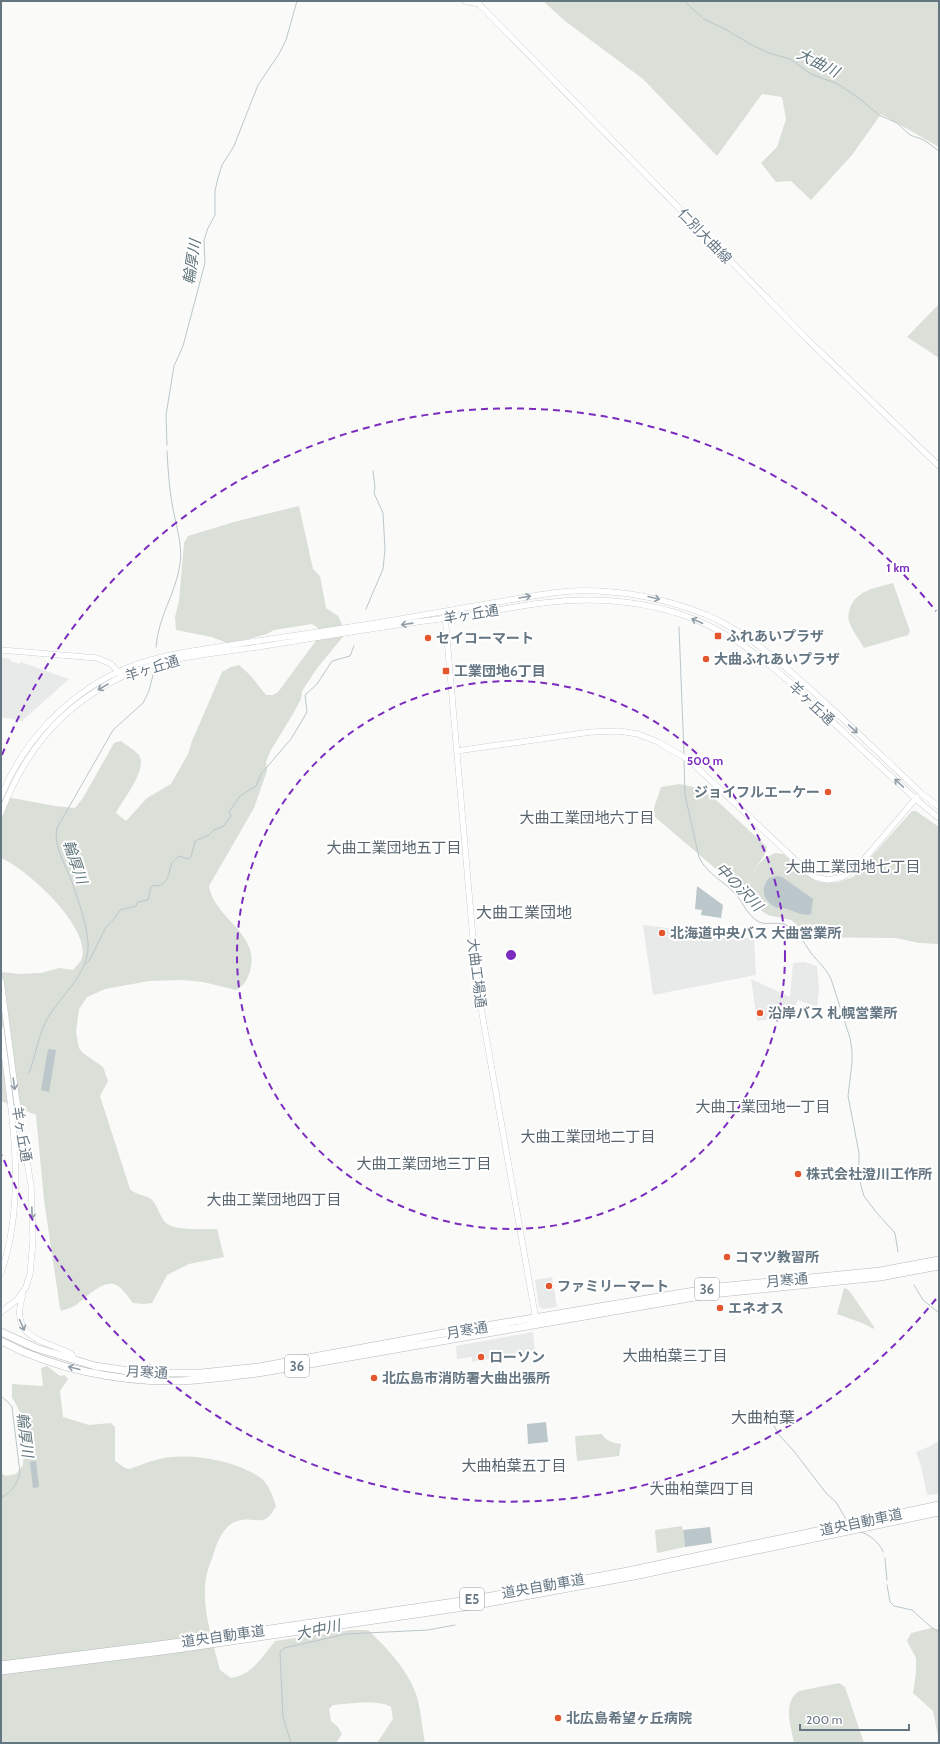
<svg xmlns="http://www.w3.org/2000/svg" width="940" height="1744" viewBox="0 0 940 1744" font-family="Cabin,'Noto Sans JP',sans-serif">
	<rect width="100%" height="100%" fill="#fafaf8"/>
	<path fill="#e8e9e9" d="M1,657l9,2v2l10,3 1,-2 48,17 -47,42 -21,-4z
		M643,925l111,14 2,36 -103,20z
		M804,962l13,4 2,25 -2,16 -19,-7 -8,17 -33,4 -6,-42 39,18 3,-34z
		M552,1277l5,30 -15,2 -3,-3 -4,-26z
		M533,1332l2,19 -63,11v-5l-15,2 -1,-13z
		M939,1441v53l-12,1 -6,-29 -5,-14 12,-5z"/>
	<path fill="#dadfd7" d="M543,1h396v146l-58,-33 -29,41 -41,45 -20,-19 -15,1 -15,-19 16,-16 9,-28 -4,-22 -20,-3 -45,62 -74,-77 -78,-58z
		M939,304v54l-32,-21z
		M299,506l14,63 7,7 6,32 12,8 8,17 -28,34 -16,24 -1,8 -8,15 -22,36 -5,12 1,9 -13,37 -45,78c5,33 52,47 41,85 -3,9 -6,15 -14,19l-33,-8 -21,-2 -33,1 -44,8 -18,8 -8,12 -3,23 3,16 4,5 20,14 5,14 -8,15 30,93c7,7 15,5 22,11 6,6 7,15 13,22 8,9 39,7 52,7l7,28 -35,7 -22,11 -15,28 -8,1 -11,-1c-6,-7 -11,-17 -20,-19 -11,-3 -29,15 -37,21 -5,3 -10,4 -15,6l-1,-3 -16,-108 -8,-85 -35,-14v-129l19,2 21,-1 18,-5 14,2c3,-4 8,-8 9,-12 9,-31 -56,-90 -81,-100v-62l54,10 20,2 8,-10 31,-55 7,-2c5,4 14,9 18,14 9,15 -16,44 -23,58l10,8 21,-23 24,-14 17,-30 4,-13 30,-69 9,-5 8,-2 11,10 16,20h7l5,-3 40,-54v-10l-6,-4 -38,6 -7,4 -38,10 -17,-7 -36,-7 -1,-13 4,-16 5,-58 4,-7 46,-14z
		M893,583l17,48 -2,4 -44,13c-4,-8 -11,-16 -14,-24 -2,-4 -2,-8 -1,-12 4,-21 26,-24 44,-29z
		M679,784l15,3 20,11 53,49c-2,12 -11,16 -14,28l4,-9 8,-8 10,-5 9,1 15,16 17,11 11,2 12,-1 14,-5 59,-66h4l23,16v117l-20,-1 -23,-5 -91,-1 -6,-10 -8,-7 -23,-5 -12,-8 -10,-16 6,-10 -4,5h-10l-8,-5 -75,-64 -1,-9 7,-21z
		M844,1288l3,1 4,4 23,34v2l-12,-6 -25,-9z
		M47,1366l13,10 4,-1 4,4 -8,12 3,26 26,8 22,-2 4,4v34l10,7 5,1c13,-5 28,-11 41,-12 28,-3 69,5 91,22 7,6 11,18 14,27 -12,24 -20,9 -39,15 -12,4 -18,17 -22,28 -2,8 -6,16 -8,24 -7,31 5,66 13,97l11,8c22,-4 31,-21 44,-37l77,-11h16c20,19 39,39 48,64 5,15 6,33 9,49h-48l16,-24 -2,-12c-12,-8 -44,-3 -58,-2l-4,4 2,12 7,6 4,7 -6,9h-335v-270l5,3 10,-2 7,-9 1,-15 -4,-38 -8,-15v-13l31,2 -2,-18z
		M602,1434c4,7 11,9 19,10l-2,12 -42,5 -2,-25z
		M682,1526l3,21 -28,6 -2,-23z
		M932,1628l7,2v111l-6,-30 -20,-18 3,-20v-15l-9,-17 4,-8z
		M839,1683l6,4 19,56h-70c-3,-17 -12,-40 5,-52z"/>
	<path fill="#bbc7cb" d="M777,876l5,1 31,22 -2,15c-11,4 -22,-8 -34,-6 -13,-6 -18,-18 -8,-30z
		M697,886l26,19 -2,13 -20,-3 1,-5 -7,-1z
		M48,1049l8,1 -7,42 -8,-2z
		M546,1422l2,20 -20,2 -1,-20z
		M36,1461l3,26 -6,1 -3,-26z
		M710,1527l2,16 -27,4 -2,-17z"/>
	<g fill="none" stroke-linecap="round" stroke-linejoin="round">
		<path stroke="#bbc7cb" stroke-width="1" d="M684,1l20,18 21,10 25,15 19,9 21,6 21,15 27,10 22,15 19,16 18,8 13,12 14,5 15,11
			M167,445l-1,-30 8,-49 9,-20 22,-83 -1,-23 4,-12 7,-13v-24l3,-13 4,-13 12,-19 24,-61 21,-31 7,-14 11,-39
			M366,609l17,-40 2,-20 -2,-36 -9,-20 1,-6 -2,-16
			M679,627l5,127
			M156,647c2,-30 20,-54 24,-83 3,-20 -5,-41 -8,-61 -3,-17 -4,-34 -5,-52
			M684,760l1,35 14,62c8,18 26,24 38,39 7,8 11,20 22,26 7,3 16,0 24,2 14,4 20,18 28,29 7,9 15,15 20,26l19,59 2,13v12l-4,33 11,57v21l2,12 3,10 12,16 19,21 3,19
			M85,964l4,-3 17,-34 9,-9 5,-8 16,-4 2,-4 10,-2 3,-13 3,-2 5,1c11,-5 9,-13 13,-23 1,-1 5,-5 7,-7l9,3 3,-2 4,-16 14,-6 5,-5 10,-4 7,-10 -2,-4 11,-16 16,-10 5,-12 30,-35 16,-27 -2,-17 12,-11 15,-23 18,-5 4,-10
			M29,1073c7,-18 9,-36 17,-52 13,-24 39,-43 42,-71 2,-16 -10,-51 -16,-68 -6,-17 -19,-35 -15,-54l56,-98 30,-27 6,-12 5,-20
			M914,1285l9,15 16,13
			M1,1396l8,7 3,4 8,66c-3,12 -9,19 -19,25
			M772,1422l7,13 14,15 33,43 10,9 11,19
			M860,1532c8,1 21,12 23,20
			M885,1558l2,22
			M887,1585l3,17 4,4 18,4 19,17 8,5
			M291,1743l-8,-26 -3,-65 4,-4 62,-14 82,-4 27,-5"/>
		<defs>
			<path id="secondary" d="M465,1l14,3
				M476,1l332,339 131,126
				M445,615l32,370 59,335
				M1,650l96,8 14,6 9,10
				M456,751l135,-19 28,-1 19,3 20,8 31,18 120,113 6,4 13,3 15,-3 10,-6 7,-7 57,-67
				M1,797c21,-54 65,-101 117,-125 35,-17 75,-21 113,-27 49,-7 98,-15 146,-22 41,-7 81,-14 121,-21 24,-4 48,-9 73,-11 40,-2 82,5 120,18 49,16 88,52 126,86 35,32 69,65 104,98l18,14
				M1,813c23,-60 57,-103 114,-133 44,-23 95,-26 143,-33 63,-10 126,-21 189,-29 47,-6 93,-18 141,-18 36,0 72,6 106,19 49,20 86,53 124,89 22,21 45,42 67,63 18,16 35,33 54,47
				M1,981l16,122 14,82 2,55 -3,34 -4,13 -9,13 -16,12
				M1,1029c10,80 27,165 0,244
				M23,1295c-14,40 16,45 45,57l4,3 2,4"/>
			<path id="highway" d="M1,1332l35,16 59,18 47,7h59l58,-6 185,-34 274,-46 162,-16 59,-11
				M1,1341c53,28 117,41 177,40 27,-1 53,-5 80,-8l454,-79 168,-17 59,-11
				M1,1665l165,-21 309,-45 153,-28 311,-66
				M1,1671l169,-21 301,-44 163,-30 305,-64"/>
		</defs>
		<use href="#secondary" stroke="#b3babf" stroke-width="6"/>
		<use href="#highway" stroke="#b4b9bd" stroke-width="8"/>
		<use href="#secondary" stroke="#fff" stroke-width="5.5"/>
		<use href="#highway" stroke="#fff" stroke-width="7"/>
	</g>
	<defs><path id="oneway-shaft" d="M-6 0H5M1.5-3L5.5 0L1.5 3" fill="none" stroke-width="1.6" stroke-linecap="round" stroke-linejoin="round"/></defs>
	<g stroke="#939fa8">
		<use href="#oneway-shaft" transform="translate(525 597) rotate(-10)"/>
		<use href="#oneway-shaft" transform="translate(654 598) rotate(14)"/>
		<use href="#oneway-shaft" transform="translate(697 621) rotate(-157)"/>
		<use href="#oneway-shaft" transform="translate(407 624) rotate(172)"/>
		<use href="#oneway-shaft" transform="translate(103 687) rotate(150)"/>
		<use href="#oneway-shaft" transform="translate(853 729) rotate(43)"/>
		<use href="#oneway-shaft" transform="translate(899 783) rotate(-137)"/>
		<use href="#oneway-shaft" transform="translate(14 1084) rotate(82)"/>
		<use href="#oneway-shaft" transform="translate(32 1213) rotate(88)"/>
		<use href="#oneway-shaft" transform="translate(22 1325) rotate(66)"/>
		<use href="#oneway-shaft" transform="translate(74 1368) rotate(-166)"/>
	</g>
	<g fill="none" stroke="#7b2cbf" stroke-width="2" stroke-dasharray="7 5">
		<circle cx="511" cy="955" r="274"/>
		<path d="M936 1299A547 547 0 0 1 2 1155M2 755A547 547 0 0 1 936 611"/>
	</g>
	<g fill="#e4572e" stroke="#fff" stroke-width="1.5">
		<rect x="714" y="632" width="8" height="8" rx="2"/>
		<circle cx="428" cy="638" r="4"/>
		<circle cx="706" cy="659" r="4"/>
		<rect x="442" y="667" width="8" height="8" rx="2"/>
		<circle cx="828" cy="792" r="4"/>
		<circle cx="662" cy="933" r="4"/>
		<circle cx="760" cy="1013" r="4"/>
		<circle cx="798" cy="1174" r="4"/>
		<circle cx="727" cy="1257" r="4"/>
		<circle cx="549" cy="1286" r="4"/>
		<circle cx="720" cy="1308" r="4"/>
		<circle cx="481" cy="1357" r="4"/>
		<circle cx="374" cy="1378" r="4"/>
		<circle cx="558" cy="1718" r="4"/>
	</g>
	<g text-anchor="middle" dominant-baseline="central" stroke-width="4" stroke-linejoin="round" paint-order="stroke">
		<g fill="#fff" stroke="#939fa8" stroke-width="1">
			<rect x="695" y="1278" width="24" height="22" rx="3"/>
			<rect x="285" y="1355" width="24" height="22" rx="3"/>
			<rect x="460" y="1588" width="24" height="22" rx="3"/>
		</g>
		<g font-size="13" font-weight="bold" fill="#657683">
			<text x="707" y="1289">36</text>
			<text x="297" y="1366">36</text>
			<text x="472" y="1599">E5</text>
		</g>
		<g font-size="14" fill="#657683" stroke="#fff">
			<text transform="translate(705 236) rotate(46)">仁別大曲線</text>
			<text transform="translate(471 614) rotate(-9)">羊ヶ丘通</text>
			<text transform="translate(152 668) rotate(-17)">羊ヶ丘通</text>
			<text transform="translate(812 703) rotate(43)">羊ヶ丘通</text>
			<text transform="translate(477 973) rotate(83)">大曲工場通</text>
			<text transform="translate(22 1134) rotate(80)">羊ヶ丘通</text>
			<text transform="translate(787 1280) rotate(-5)">月寒通</text>
			<text transform="translate(467 1330) rotate(-10)">月寒通</text>
			<text transform="translate(147 1372) rotate(3)">月寒通</text>
			<text transform="translate(861 1522) rotate(-12)">道央自動車道</text>
			<text transform="translate(543 1586) rotate(-10)">道央自動車道</text>
			<text transform="translate(223 1636) rotate(-8)">道央自動車道</text>
		</g>
		<g font-size="14" font-weight="bold" fill="#657683" stroke="#fff" text-anchor="start">
			<text x="726" y="636">ふれあいプラザ</text>
			<text x="436" y="638">セイコーマート</text>
			<text x="714" y="659">大曲ふれあいプラザ</text>
			<text x="454" y="671">工業団地6丁目</text>
			<text x="820" y="792" text-anchor="end">ジョイフルエーケー</text>
			<text x="670" y="933">北海道中央バス 大曲営業所</text>
			<text x="768" y="1013">沿岸バス 札幌営業所</text>
			<text x="806" y="1174">株式会社澄川工作所</text>
			<text x="735" y="1257">コマツ教習所</text>
			<text x="557" y="1286">ファミリーマート</text>
			<text x="728" y="1308">エネオス</text>
			<text x="489" y="1357">ローソン</text>
			<text x="382" y="1378">北広島市消防署大曲出張所</text>
			<text x="566" y="1718">北広島希望ヶ丘病院</text>
		</g>
		<g font-size="15" font-style="italic" fill="#60757c" stroke="#fff">
			<text transform="translate(818 63) rotate(27)">大曲川</text>
			<text transform="translate(192 262) rotate(-81)">輪厚川</text>
			<text transform="translate(75 862) rotate(71)">輪厚川</text>
			<text transform="translate(739 887) rotate(46)">中の沢川</text>
			<text transform="translate(25 1435) rotate(83)">輪厚川</text>
			<text transform="translate(318 1630) rotate(-12)">大中川</text>
		</g>
		<g font-size="15" fill="#57646e" stroke="#fff">
			<text x="587" y="818">大曲工業団地六丁目</text>
			<text x="394" y="848">大曲工業団地五丁目</text>
			<text x="853" y="867">大曲工業団地七丁目</text>
			<text x="763" y="1107">大曲工業団地一丁目</text>
			<text x="588" y="1137">大曲工業団地二丁目</text>
			<text x="424" y="1164">大曲工業団地三丁目</text>
			<text x="274" y="1200">大曲工業団地四丁目</text>
			<text x="675" y="1356">大曲柏葉三丁目</text>
			<text x="514" y="1466">大曲柏葉五丁目</text>
			<text x="702" y="1489">大曲柏葉四丁目</text>
		</g>
		<g font-size="16" fill="#57646e" stroke="#fff">
			<text x="524" y="912">大曲工業団地</text>
			<text x="763" y="1417">大曲柏葉</text>
		</g>
	</g>
	<circle cx="511" cy="955" r="6" fill="#7b2cbf" stroke="#fff" stroke-width="2"/>
	<g font-size="12" text-anchor="middle" font-weight="bold" fill="#7b2cbf" stroke="#fff" stroke-width="4" stroke-linejoin="round" paint-order="stroke">
		<text x="898" y="572">1 km</text>
		<text x="705" y="765">500 m</text>
	</g>
	<rect width="940" height="1744" fill="none" stroke="#657683" stroke-width="4"/>
	<path d="M800 1724v6h109v-6" fill="none" stroke="#657683" stroke-width="2"/>
	<text x="806" y="1724" font-size="12" fill="#657683" stroke="#ffffff" stroke-width="3" paint-order="stroke">200 m</text>
</svg>
